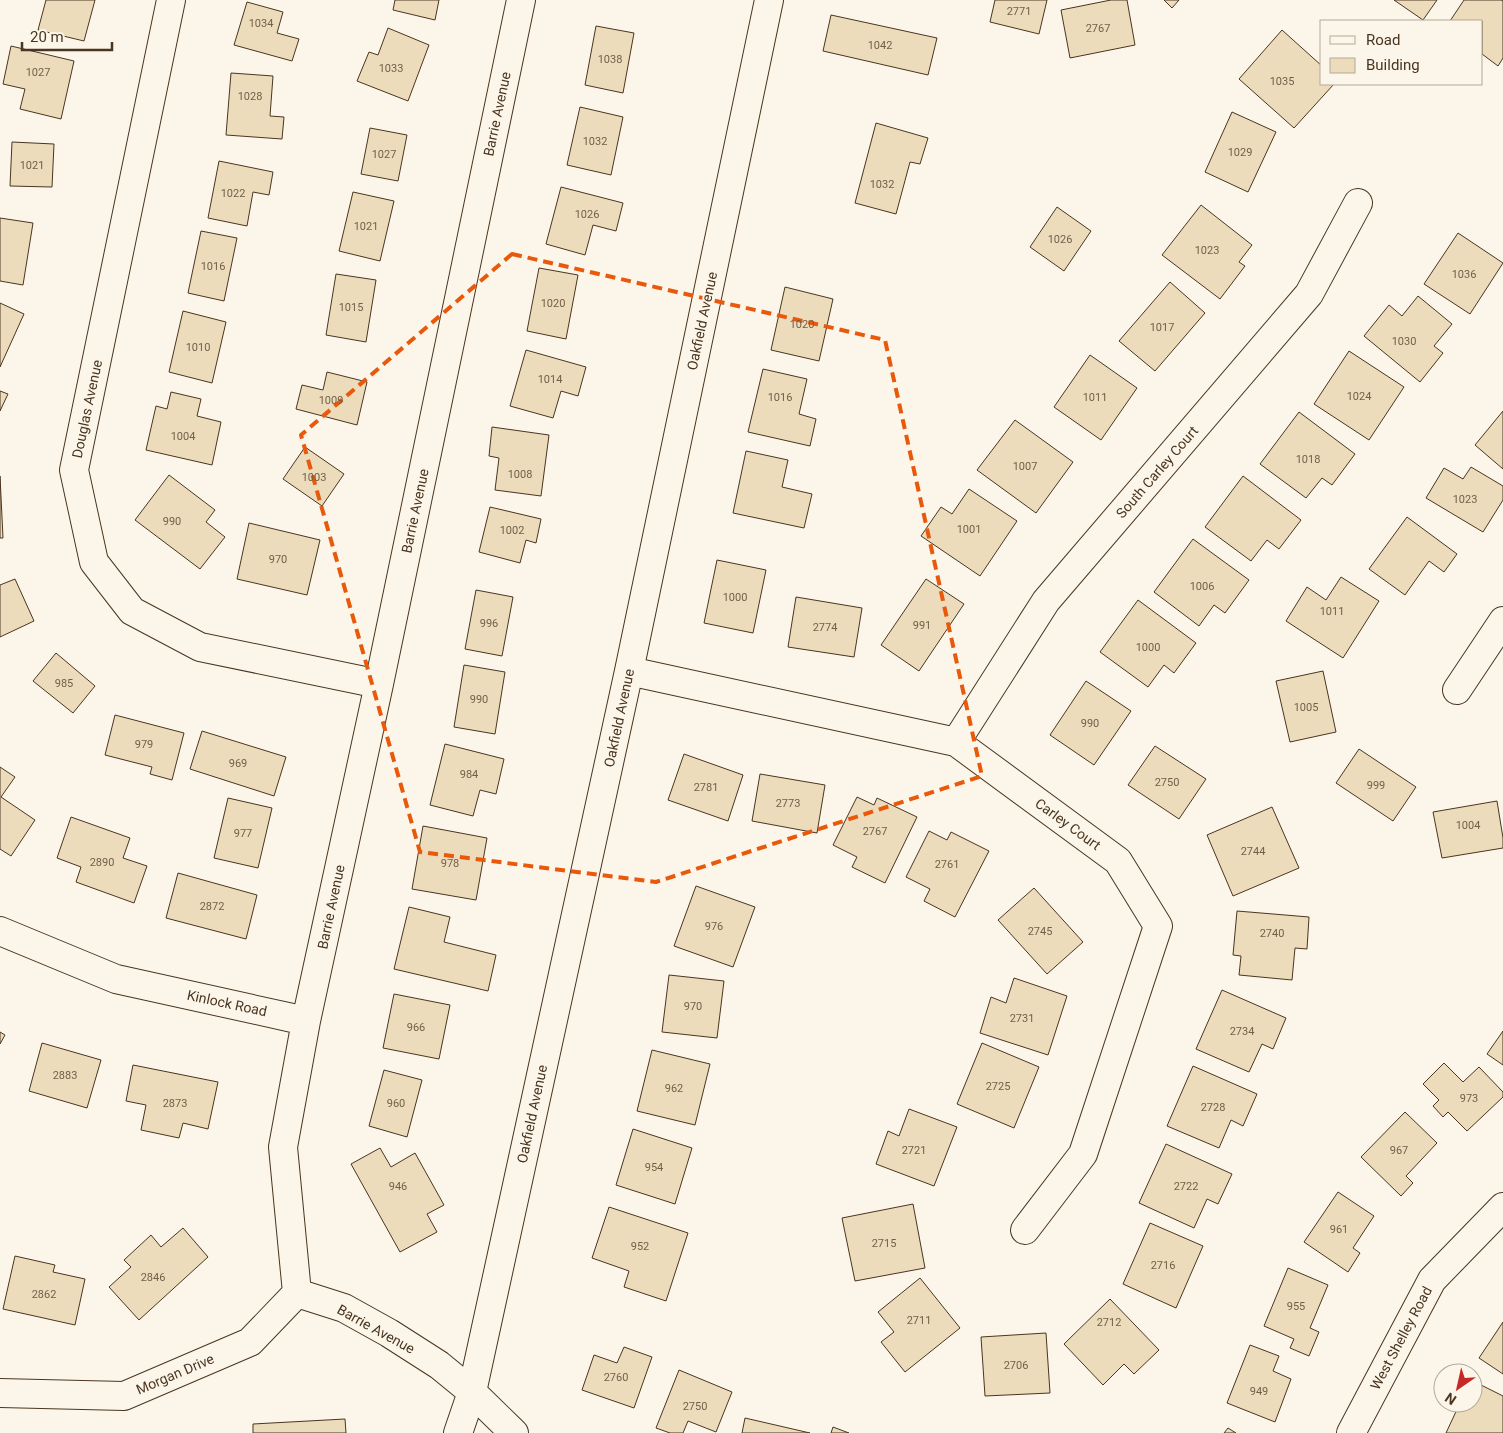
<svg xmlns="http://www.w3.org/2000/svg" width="1503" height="1433" viewBox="0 0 1503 1433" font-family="Roboto,sans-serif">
	<rect width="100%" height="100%" fill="#fbf6e9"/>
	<path fill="#ecdcbc" stroke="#4a3520" d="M46,0h49l-11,41 -46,-11z
		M395,0h44l-4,20 -42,-10z
		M995,0h52l-8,34 -49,-12z
		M1111,0h16l8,45 -65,13 -9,-48z
		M1164,0h15l-7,8z
		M1394,0h43l-14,20z
		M1464,0h37l2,1v57l-5,8 -16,-12v-33h-32z
		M247,2l36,10 -6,21 22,6 -7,22 -58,-16z
		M831,15l106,23 -9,37 -105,-24z
		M596,26l38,7 -11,60 -38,-8z
		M388,28l41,17 -21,56 -51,-20 12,-29 9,3z
		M1282,30l40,36v18h12l-40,44 -55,-49z
		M11,46l63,15 -13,58 -41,-10 5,-20 -22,-5z
		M231,73l42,3 -3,40 14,1 -2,22 -56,-4z
		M580,107l43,10 -12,58 -44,-10z
		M1232,112l44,20 -28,60 -43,-20z
		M876,123l52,15 -8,26 -10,-2 -14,52 -41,-11z
		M370,128l37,7 -9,46 -37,-7z
		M12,142l42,2 -2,43 -42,-1z
		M219,161l54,11 -4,23 -16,-3 -6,34 -39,-8z
		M561,187l62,16 -7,28 -23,-6 -8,30 -39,-11z
		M353,192l41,9 -14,60 -41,-10z
		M1201,205l51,40 -13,17 6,4 -25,33 -58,-44z
		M1057,207l34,24 -27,40 -34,-24z
		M0,218l33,5 -10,62 -23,-4z
		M201,231l36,7 -13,63 -36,-8z
		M1458,233l45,30 -33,51 -46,-30z
		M539,268l39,7 -12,64 -39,-8z
		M336,274l40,6 -10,62 -40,-7z
		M1170,282l35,31 -50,58 -36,-30z
		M785,287l48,12 -14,62 -48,-11z
		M1418,296l34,28 -18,22 9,7 -23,29 -56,-46 25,-31 13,11z
		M0,303l24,11 -24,53z
		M183,311l43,11 -14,61 -43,-11z
		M526,350l60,17 -8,29 -17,-5 -8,27 -43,-12z
		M1349,351l55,36 -35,53 -55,-36z
		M1090,355l47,33 -36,52 -47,-33z
		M763,369l44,10 -8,35 17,5 -6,27 -62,-14z
		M327,372l40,10 -10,43 -61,-16 6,-24 21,5z
		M0,391l8,3 -8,17z
		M171,392l30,7 -4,17 24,6 -9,43 -66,-15 10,-44 11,3z
		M1503,411v58l-28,-24z
		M1299,412l56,42 -23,31 -10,-7 -16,20 -46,-34z
		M1015,420l58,42 -37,51 -59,-43z
		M492,427l57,8 -8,61 -46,-6 4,-32 -10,-2z
		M305,447l39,27 -22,32 -39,-27z
		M746,451l42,9 -6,27 30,7 -8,34 -71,-15z
		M1471,467l32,19v14l-20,32 -57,-34 18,-30 19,11z
		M169,475l46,35 -9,12 19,15 -25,32 -65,-49z
		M0,476l3,62h-3z
		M1243,476l58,44 -22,29 -12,-9 -16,21 -46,-34z
		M969,489l48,32 -37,55 -59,-40 20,-29 11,7z
		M490,507l51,12 -5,24 -10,-3 -6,23 -41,-11z
		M1407,517l50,37 -13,18 -15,-11 -24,34 -36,-26z
		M249,523l71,17 -13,55 -70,-16z
		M1193,539l56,41 -24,33 -11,-8 -15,21 -45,-34z
		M717,560l49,10 -13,63 -49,-10z
		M1341,577l38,24 -36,57 -57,-37 21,-34 19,13z
		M15,579l19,42 -34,16v-52z
		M926,579l38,25 -45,67 -38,-26z
		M476,590l37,7 -11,59 -37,-7z
		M796,597l66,11 -8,49 -66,-10z
		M1138,600l58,43 -22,30 -10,-8 -16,22 -48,-35z
		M56,653l39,33 -22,27 -40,-32z
		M464,665l41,7 -10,62 -41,-7z
		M1323,671l13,61 -46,10 -14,-61z
		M1086,681l45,30 -37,54 -44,-30z
		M115,715l69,18 -12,47 -22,-6 2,-7 -47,-12z
		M202,731l84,26 -12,39 -84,-27z
		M445,744l59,15 -8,35 -16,-4 -7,26 -43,-11z
		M1155,746l51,33 -27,40 -51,-34z
		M1359,749l57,38 -23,34 -57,-38z
		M684,754l59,21 -15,46 -60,-21z
		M0,767l15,10 -14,20 34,23 -24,36 -11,-7z
		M760,774l65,11 -8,48 -65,-12z
		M857,797l17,8 3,-7 40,19 -32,66 -33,-16 5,-10 -24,-12z
		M228,798l44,10 -14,60 -44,-10z
		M1497,801l6,37v10l-61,10 -9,-46z
		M1272,807l27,61 -66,28 -26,-61z
		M71,817l59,21 -7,20 24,8 -13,37 -58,-21 5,-15 -24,-9z
		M423,826l64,12 -11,62 -64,-11z
		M929,831l18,9 4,-8 38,19 -34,66 -31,-16 6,-12 -24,-12z
		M178,873l79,22 -11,44 -80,-21z
		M696,886l59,21 -22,60 -59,-21z
		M1034,888l49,54 -36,32 -49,-54z
		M409,907l41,10 -6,25 52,13 -8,36 -94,-22z
		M1237,911l72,6 -2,32 -12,-1 -3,32 -53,-5 2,-19 -8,-1z
		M669,975l55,6 -7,57 -55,-6z
		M1014,978l53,18 -19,59 -68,-22 11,-36 15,6z
		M1222,990l64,28 -13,31 -11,-5 -13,28 -53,-23z
		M394,994l56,11 -11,54 -56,-11z
		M1503,1031v34l-16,-11z
		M0,1032l5,3 -5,9z
		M42,1043l59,17 -14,48 -58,-17z
		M982,1043l57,24 -25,61 -57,-24z
		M652,1050l58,14 -15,61 -58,-14z
		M1444,1063l19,19 16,-15 24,25v5l-36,34 -19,-19 -5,5 -10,-11 6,-6 -16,-16z
		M133,1065l85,17 -10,47 -25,-6 -4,15 -38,-8 5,-25 -20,-4z
		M1193,1066l64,28 -14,32 -12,-6 -12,28 -52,-22z
		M384,1070l38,10 -15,57 -38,-11z
		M909,1109l48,18 -23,59 -58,-22 12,-33 11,5z
		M1405,1112l32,31 -31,33 7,7 -12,13 -40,-39z
		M633,1129l59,19 -17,56 -59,-19z
		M1166,1144l66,30 -14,30 -11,-5 -13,29 -55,-25z
		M380,1148l11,19 24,-14 29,52 -17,9 10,18 -37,20 -49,-88z
		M1338,1192l36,24 -21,32 7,5 -12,19 -44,-30z
		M913,1204l12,64 -70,13 -13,-63z
		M609,1207l79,26 -22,68 -42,-14 5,-16 -37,-13z
		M1150,1223l53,23 -27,62 -53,-24z
		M183,1228l25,29 -69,63 -30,-33 22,-20 -7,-7 27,-25 10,12z
		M15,1256l40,9 -2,7 32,7 -10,46 -72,-16z
		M1288,1268l40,17 -18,43 9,4 -10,24 -19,-8 4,-9 -30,-13z
		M920,1278l40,50 -55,44 -24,-30 13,-10 -16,-20z
		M1110,1299l49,51 -25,24 -10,-10 -21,21 -39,-41z
		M1503,1322v52l-24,-16z
		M1046,1333l4,60 -65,3 -4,-59z
		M1250,1345l29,11 -6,15 18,8 -16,43 -48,-19z
		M624,1347l28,10 -18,51 -52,-18 12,-35 23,8z
		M679,1370l53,22 -16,40 -28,-11 -5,12h-13l-14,-5z
		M1473,1381l30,15v37h-57l14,-30h13z
		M745,1418l65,15h-68z
		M345,1419l1,14h-93v-9z
		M833,1427l16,6h-18z
		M1228,1428l8,5h-12z"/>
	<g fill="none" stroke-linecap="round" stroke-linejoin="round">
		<defs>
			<path id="street" d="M171,0l-97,470 20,92 38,49 68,36 179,37
				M629,671l327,71 162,119 40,65 -75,228 -58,76
				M1457,690l46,-69
				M956,742l90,-141 263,-307 49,-91
				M0,931l116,48 190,42
				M0,1393l124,3 126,-54 47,-49
				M458,1433l14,-41 157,-721 140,-671
				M514,1433l-42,-41 -33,-27 -50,-32 -45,-25 -47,-15 -14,-146 23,-126 73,-337 142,-684
				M1351,1433l81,-153 71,-73"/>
		</defs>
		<use href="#street" stroke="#4a3520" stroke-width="30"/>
		<use href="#street" stroke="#fbf6e9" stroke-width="28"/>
	</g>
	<path fill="none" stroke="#e8590c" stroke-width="4" stroke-dasharray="10 6" stroke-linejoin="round" d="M512,254l373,86 97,436 -326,106 -236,-30 -119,-417z"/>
	<g text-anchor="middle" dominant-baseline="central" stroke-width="4" stroke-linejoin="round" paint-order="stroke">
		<g font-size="11" fill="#725f47">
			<text x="1019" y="11">2771</text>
			<text x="261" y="23">1034</text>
			<text x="1098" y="28">2767</text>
			<text x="880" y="45">1042</text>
			<text x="610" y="59">1038</text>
			<text x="391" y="68">1033</text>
			<text x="38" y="72">1027</text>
			<text x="1282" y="81">1035</text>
			<text x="250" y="96">1028</text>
			<text x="595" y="141">1032</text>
			<text x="1240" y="152">1029</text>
			<text x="384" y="154">1027</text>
			<text x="32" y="165">1021</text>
			<text x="882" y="184">1032</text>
			<text x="233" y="193">1022</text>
			<text x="587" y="214">1026</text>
			<text x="366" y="226">1021</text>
			<text x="1060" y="239">1026</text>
			<text x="1207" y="250">1023</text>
			<text x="213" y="266">1016</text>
			<text x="1464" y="274">1036</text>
			<text x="553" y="303">1020</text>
			<text x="351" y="307">1015</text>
			<text x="802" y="324">1020</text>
			<text x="1162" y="327">1017</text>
			<text x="1404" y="341">1030</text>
			<text x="198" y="347">1010</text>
			<text x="550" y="379">1014</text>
			<text x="1359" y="396">1024</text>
			<text x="780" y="397">1016</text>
			<text x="1095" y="397">1011</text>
			<text x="331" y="400">1009</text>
			<text x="183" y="436">1004</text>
			<text x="1308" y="459">1018</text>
			<text x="1025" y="466">1007</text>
			<text x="520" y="474">1008</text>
			<text x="314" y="477">1003</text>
			<text x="1465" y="499">1023</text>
			<text x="172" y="521">990</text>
			<text x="969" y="529">1001</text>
			<text x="512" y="530">1002</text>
			<text x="278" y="559">970</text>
			<text x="1202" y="586">1006</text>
			<text x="735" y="597">1000</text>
			<text x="1332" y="611">1011</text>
			<text x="489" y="623">996</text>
			<text x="922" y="625">991</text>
			<text x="825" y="627">2774</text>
			<text x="1148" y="647">1000</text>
			<text x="64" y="683">985</text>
			<text x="479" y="699">990</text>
			<text x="1306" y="707">1005</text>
			<text x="1090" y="723">990</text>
			<text x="144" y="744">979</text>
			<text x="238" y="763">969</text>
			<text x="469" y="774">984</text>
			<text x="1167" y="782">2750</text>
			<text x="1376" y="785">999</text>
			<text x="706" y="787">2781</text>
			<text x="788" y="803">2773</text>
			<text x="1468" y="825">1004</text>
			<text x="875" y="831">2767</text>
			<text x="243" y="833">977</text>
			<text x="1253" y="851">2744</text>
			<text x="102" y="862">2890</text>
			<text x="450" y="863">978</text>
			<text x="947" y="864">2761</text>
			<text x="212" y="906">2872</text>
			<text x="714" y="926">976</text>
			<text x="1040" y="931">2745</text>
			<text x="1272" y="933">2740</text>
			<text x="693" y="1006">970</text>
			<text x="1022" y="1018">2731</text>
			<text x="416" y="1027">966</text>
			<text x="1242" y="1031">2734</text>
			<text x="65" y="1075">2883</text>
			<text x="998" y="1086">2725</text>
			<text x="674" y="1088">962</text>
			<text x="1469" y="1098">973</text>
			<text x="175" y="1103">2873</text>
			<text x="396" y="1103">960</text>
			<text x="1213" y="1107">2728</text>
			<text x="914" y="1150">2721</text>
			<text x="1399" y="1150">967</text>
			<text x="654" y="1167">954</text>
			<text x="398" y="1186">946</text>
			<text x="1186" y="1186">2722</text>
			<text x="1339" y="1229">961</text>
			<text x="884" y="1243">2715</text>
			<text x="640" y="1246">952</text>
			<text x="1163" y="1265">2716</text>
			<text x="153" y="1277">2846</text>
			<text x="44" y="1294">2862</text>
			<text x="1296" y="1306">955</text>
			<text x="919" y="1320">2711</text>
			<text x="1109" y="1322">2712</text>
			<text x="1016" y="1365">2706</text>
			<text x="616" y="1377">2760</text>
			<text x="1259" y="1391">949</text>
			<text x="695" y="1406">2750</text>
		</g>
		<g font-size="14" fill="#4a3520" stroke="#fbf6e9">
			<text transform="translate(497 114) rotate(-78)">Barrie Avenue</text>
			<text transform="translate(702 321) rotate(-78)">Oakfield Avenue</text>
			<text transform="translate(87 409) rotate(-78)">Douglas Avenue</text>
			<text transform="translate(1157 472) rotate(-49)">South Carley Court</text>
			<text transform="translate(415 511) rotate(-78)">Barrie Avenue</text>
			<text transform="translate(619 718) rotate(-78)">Oakfield Avenue</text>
			<text transform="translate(1068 824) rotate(36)">Carley Court</text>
			<text transform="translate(331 907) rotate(-78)">Barrie Avenue</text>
			<text transform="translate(227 1003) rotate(12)">Kinlock Road</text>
			<text transform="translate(532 1114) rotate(-78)">Oakfield Avenue</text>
			<text transform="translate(376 1329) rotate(29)">Barrie Avenue</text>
			<text transform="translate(1401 1338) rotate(-62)">West Shelley Road</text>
			<text transform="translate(175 1374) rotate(-23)">Morgan Drive</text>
		</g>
	</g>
	<rect x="1320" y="20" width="162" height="65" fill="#fbf6e9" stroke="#b4a999"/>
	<rect x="1330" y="36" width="25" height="8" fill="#fbf6e9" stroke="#b4a999"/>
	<text x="1366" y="45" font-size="15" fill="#4a3520">Road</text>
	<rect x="1330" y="58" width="25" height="15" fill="#ecdcbc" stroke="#b4a999"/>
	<text x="1366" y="70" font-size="15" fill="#4a3520">Building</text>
	<g transform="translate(1458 1388) rotate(214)"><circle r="24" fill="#fbf6e9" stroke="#b4a999"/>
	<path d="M0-4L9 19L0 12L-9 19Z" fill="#c62828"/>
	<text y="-8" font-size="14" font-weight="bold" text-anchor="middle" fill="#4a3520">N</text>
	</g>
	<path d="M22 42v8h90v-8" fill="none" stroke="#4a3520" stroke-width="2.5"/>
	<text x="30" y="42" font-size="15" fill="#4a3520" stroke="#fbf6e9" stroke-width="4" paint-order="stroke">20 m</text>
</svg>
